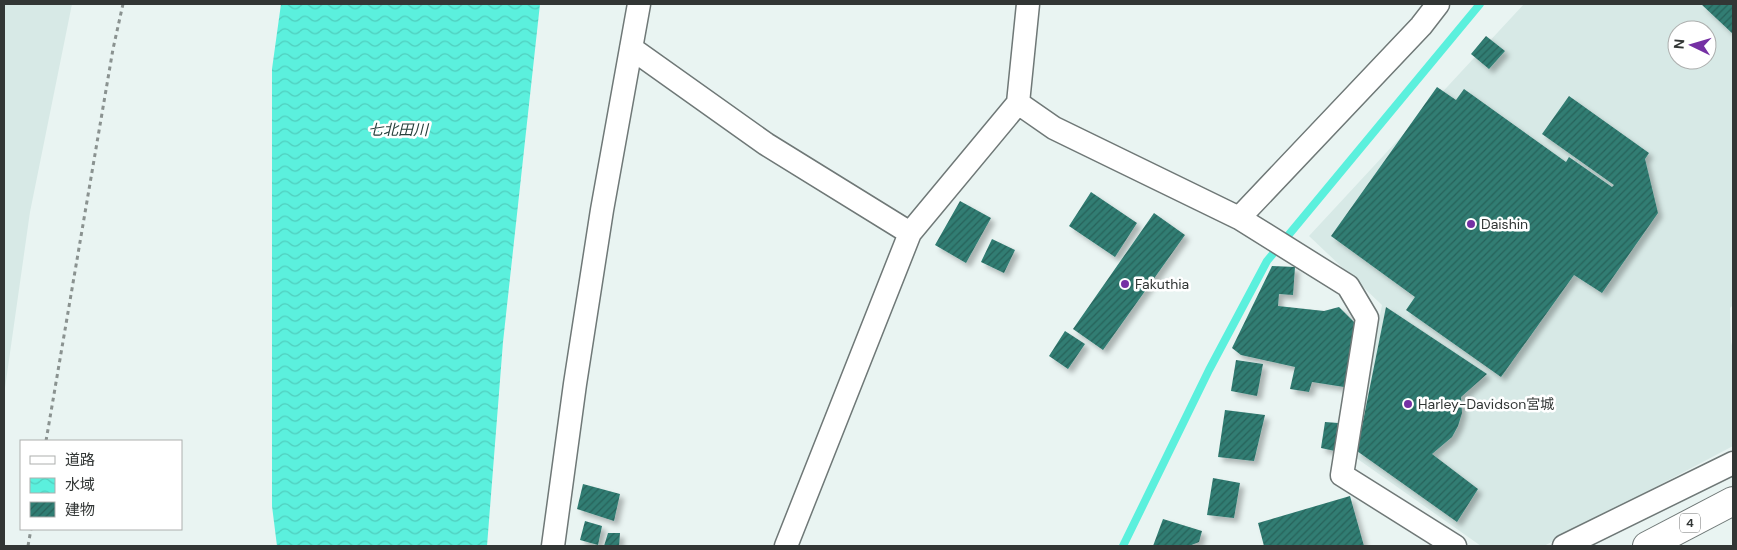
<svg xmlns="http://www.w3.org/2000/svg" width="1737" height="550" viewBox="0 0 1737 550" font-family="'DM Sans','Noto Sans JP',sans-serif">
	<defs>
		<pattern id="water-waves" width="16" height="10" patternUnits="userSpaceOnUse" patternTransform="scale(1.25)"><rect width="16" height="10" fill="#5bf0dd"/><path d="M0 5q4-4 8 0t8 0" fill="none" stroke="#50cebe"/></pattern>
		<pattern id="building-hatch" width="6" height="6" patternUnits="userSpaceOnUse" patternTransform="scale(1.25)"><rect width="6" height="6" fill="#307d73"/><path d="M-1 1l2-2M0 6l6-6M5 7l2-2" fill="none" stroke="#28625a"/></pattern>
		<filter id="shadow"><feDropShadow dx="4.5" dy="4.5" stdDeviation="2.5" flood-color="#0004"/></filter>
	</defs>
	<rect width="100%" height="100%" fill="#e9f4f2"/>
	<path fill="#d7e9e6" fill-rule="evenodd" d="M4,4h68l-42,208 -26,183z
		M1524,4h209v301l-3,3 1,34 2,7v97l-189,100h-63l-129,-91 30,-150 -73,-69zM1677,30h30v30h-30z"/>
	<path fill="url(#water-waves)" d="M281,4h259l-37,338 -16,204h-210l-5,-40v-437z"/>
	<g fill="none" stroke-linecap="round" stroke-linejoin="round">
		<path stroke="#5bf0dd" stroke-width="8" d="M1123,546l86,-176 58,-109 213,-257"/>
	</g>
	<path fill="url(#building-hatch)" filter="url(#shadow)" d="M1701,4h32v30z
		M1486,36l19,15 -16,18 -18,-15z
		M1437,87l19,13 8,-11 102,73 3,-5 43,30 2,-2 -72,-51 27,-38 80,57 -4,6 13,54 -56,80 -28,-18 -73,102 -95,-67 9,-13 -84,-61z
		M1091,192l46,31 -22,34 -46,-31z
		M960,201l31,17 -25,45 -31,-18z
		M1154,213l31,22 -82,115 -30,-21z
		M992,239l23,11 -11,23 -23,-11z
		M1272,266l23,1 -2,28 -14,-1 -1,12 46,5 15,-4 16,16 -11,64 -32,-5 -3,10 -19,-3 5,-22 -54,-12 -9,-7z
		M1386,307l101,67 -26,23 1,16 -4,13 -6,11 -20,17 46,35 -21,33 -100,-71z
		M1065,331l20,13 -17,25 -19,-13z
		M1236,360l27,4 -6,32 -26,-5z
		M1225,410l40,5 -11,46 -36,-4z
		M1325,422l13,1 -3,28 -14,-3z
		M1213,478l27,5 -6,35 -27,-3z
		M583,484l37,10 -6,27 -37,-12z
		M1350,496l14,50h-100l-6,-23z
		M1163,519l39,12 -3,11 -10,4h-36z
		M585,521l17,5 -4,19 -18,-5z
		M608,533h12l-1,13h-15z"/>
	<g fill="none" stroke-linecap="round" stroke-linejoin="round">
		<defs>
			<path id="street" d="M1028,4l-10,99 36,25 185,90 109,68 19,32 -25,157 113,71
				M631,48l135,96 144,89
				M1239,218l182,-192 17,-22
				M553,546l22,-162 27,-174 37,-206
				M786,546l124,-313 108,-130
				M1564,546l169,-83"/>
			<path id="highway" d="M1647,546l86,-45"/>
		</defs>
		<use href="#street" stroke="#6f7877" stroke-width="25"/>
		<use href="#highway" stroke="#6f7877" stroke-width="30"/>
		<path stroke="#8a9290" stroke-width="3" stroke-dasharray="4 4" stroke-linecap="butt" d="M46,441l67,-392 10,-45
			M28,546l3,-17"/>
		<use href="#street" stroke="#fff" stroke-width="22"/>
		<use href="#highway" stroke="#fff" stroke-width="28"/>
	</g>
	<g fill="#7530a4" stroke="#fff" stroke-width="2">
		<circle cx="1471" cy="224" r="5"/>
		<circle cx="1125" cy="284" r="5"/>
		<circle cx="1408" cy="404" r="5"/>
	</g>
	<g text-anchor="middle" dominant-baseline="central" stroke-width="5" stroke-linejoin="round" paint-order="stroke">
		<rect fill="#fff" stroke="#707272" stroke-width="1" x="1680" y="513.5" width="20" height="19" rx="4"/>
		<g font-size="12" font-weight="bold" fill="#323635">
			<text x="1690" y="523">4</text>
		</g>
		<g font-size="14" fill="#323635" stroke="#fff" text-anchor="start">
			<text x="1481" y="224">Daishin</text>
			<text x="1135" y="284">Fakuthia</text>
			<text x="1418" y="404">Harley-Davidson宮城</text>
		</g>
		<g font-size="15" font-style="italic" fill="#27403c" stroke="#fff">
			<text x="398" y="130">七北田川</text>
		</g>
	</g>
	<rect width="1737" height="550" fill="none" stroke="#323635" stroke-width="10"/>
	<rect x="20" y="440" width="162" height="90" fill="#ffffff" stroke="#adafae"/>
	<rect x="30" y="456" width="25" height="8" fill="#ffffff" stroke="#adafae"/>
	<text x="65" y="465" font-size="15" fill="#323635">道路</text>
	<rect x="30" y="478" width="25" height="15" fill="url(#water-waves)" stroke="#adafae"/>
	<text x="65" y="490" font-size="15" fill="#323635">水域</text>
	<rect x="30" y="502" width="25" height="15" fill="url(#building-hatch)" stroke="#adafae"/>
	<text x="65" y="515" font-size="15" fill="#323635">建物</text>
	<g transform="translate(1692 45) rotate(275)"><circle r="24" fill="#ffffff" stroke="#adafae"/>
	<path d="M0-4L9 19L0 12L-9 19Z" fill="#7530a4"/>
	<text y="-8" font-size="14" font-weight="bold" text-anchor="middle" fill="#323635">N</text>
	</g>
</svg>
